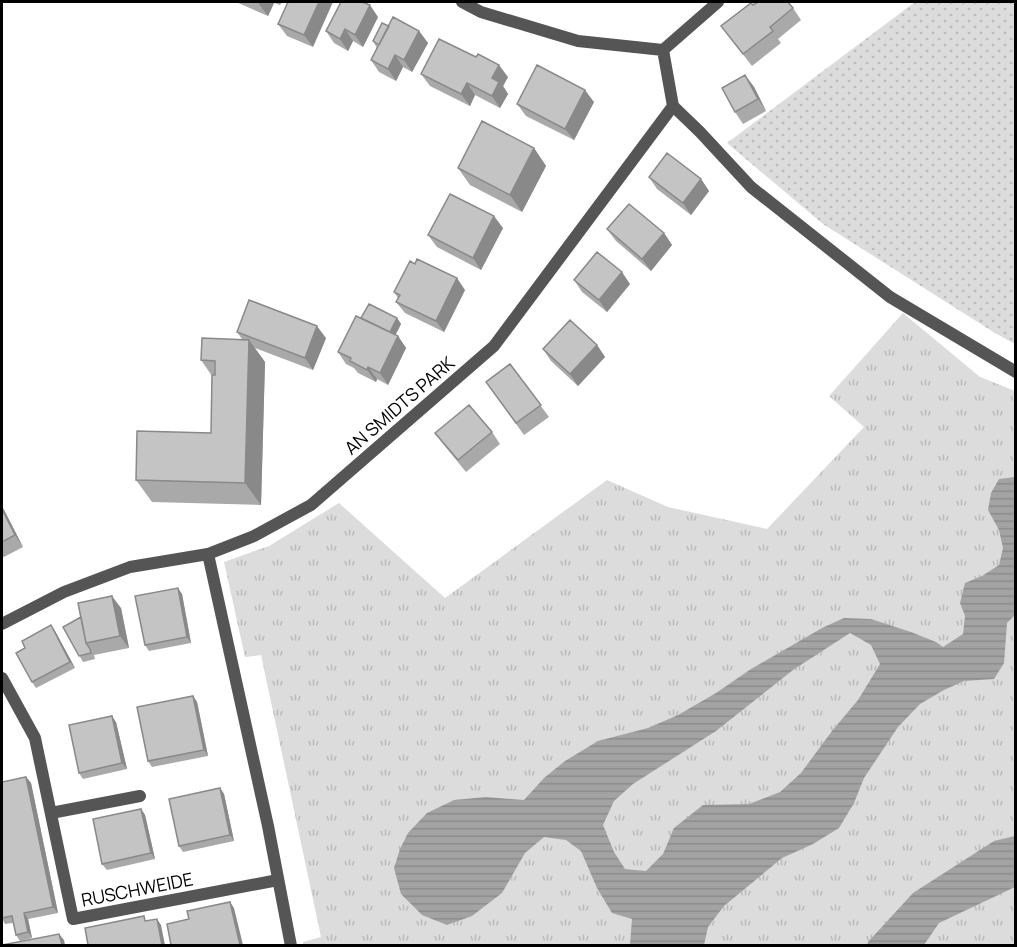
<svg xmlns="http://www.w3.org/2000/svg" width="1017" height="947" viewBox="0 0 1017 947" font-family="Manrope,sans-serif">
	<defs>
		<pattern id="grass-dots" width="8" height="8" patternUnits="userSpaceOnUse" patternTransform="scale(1.5)"><rect width="8" height="8" fill="#dcdcdc"/><path d="M2 2h.1M6 6h.1" fill="none" stroke="#bbb" stroke-width="1.8" stroke-linecap="round"/></pattern>
		<pattern id="park-tufts" width="24" height="20" patternUnits="userSpaceOnUse" patternTransform="scale(1.5)"><rect width="24" height="20" fill="#dcdcdc"/><path d="M3 7l-1-3M5 7V3M7 7l1-3M15 17l-1-3M17 17v-4M19 17l1-3" fill="none" stroke="#bbb"/></pattern>
		<pattern id="water-rules" width="6" height="5" patternUnits="userSpaceOnUse" patternTransform="scale(1.5)"><rect width="6" height="5" fill="#a3a3a3"/><path d="M0 2.5h6" fill="none" stroke="#8b8b8b"/></pattern>
	</defs>
	<rect width="100%" height="100%" fill="#fff"/>
	<path fill="url(#grass-dots)" d="M915,2h100v342l-20,-11 -172,-109 -96,-81z"/>
	<path fill="url(#park-tufts)" d="M903,313l77,64 35,14v554h-712v-3l18,-5 -60,-282 -16,2 -21,-95 45,-16 70,-43 106,95 162,-118 61,27 99,22 97,-102 -35,-31z"/>
	<path fill="url(#water-rules)" fill-rule="evenodd" d="M1015,477v138l-8,8 -3,40 -10,16 -30,2 -20,9 -24,14 -22,23 -34,51 -10,25 -15,25 -26,16 -31,14 -58,48 -16,21 -4,18h-74l2,-26 -20,-6 -15,-25 -16,-37 -15,-11 -22,-3 -19,16 -23,40 -30,23 -25,9 -25,-10 -21,-21 -7,-26 6,-19 8,-16 19,-20 27,-13 32,-3 38,3 20,-22 21,-17 33,-20 50,-13 30,-13 38,-22 35,-24 71,-41 22,-10 27,1 40,13 25,10 7,5 20,-13 2,-18 -5,-13 5,-20 17,-7 17,-11 4,-17 -4,-18 -11,-20 3,-17 8,-14zM850,633l21,12 9,19 -22,36 -26,31 -31,42 -21,19 -31,12 -46,1 -29,23 -11,26 -17,17 -21,-2 -11,-17 -11,-27 11,-24 19,-17 83,-53 77,-61z
		M1015,836v51l-76,36 -15,22h-57l1,-3 45,-49 81,-52z"/>
	<g fill="none" stroke-linecap="round" stroke-linejoin="round">
		<path stroke="#555" stroke-width="12" d="M673,106l27,26 51,55 139,110 126,75
			M208,554l60,272 23,120"/>
		<path stroke="#555" stroke-width="12" d="M462,2l19,10 97,29 85,9 55,-48
			M2,624l62,-32 66,-25 78,-13 46,-18 57,-31 183,-159 179,-240 -10,-56
			M2,678l33,60 38,181 205,-39
			M51,813l89,-17"/>
	</g>
	<path fill="#a9a9a9" d="M236,2h46l-2,3 -6,-2 -6,13z
		M288,2l25,45 -26,-11 -9,-12z
		M753,5l40,3 8,12 -23,19 3,4 -29,23 -31,-40z
		M378,17l-15,30 -10,-6 -5,10 -14,-8 -8,-12z
		M389,26l30,5 9,12 -16,29 -9,-5 -7,14 -17,-9 -8,-12 6,-12 -4,-7z
		M421,74l87,3 -5,9 5,8 -8,14 -25,-13 -5,11 -40,-20z
		M745,75l9,12 12,24 -23,13 -8,-12z
		M594,102l-20,38 -48,-24 -9,-12z
		M534,148l12,18 -24,46 -52,-27 -12,-17z
		M649,177l52,2 8,12 -18,24 -34,-26z
		M503,228l-22,42 -44,-23 -9,-12z
		M607,229l57,4 8,12 -21,26 -35,-30z
		M574,280l56,4 -23,28 -25,-20z
		M465,290l-21,42 -39,-19 -9,-11 2,-4 -4,-6z
		M361,318h36l4,6 -6,11 3,1 8,12 -18,37 -11,-6 -1,3 -18,-9 -4,-5 -8,-4 -8,-12z
		M237,332l89,6 -13,32 -58,-22 10,14 -4,143 -109,-3 -16,-22 75,-47 1,-57 -11,-16 41,-21z
		M597,345l8,12 -27,29 -27,-25 -8,-12z
		M510,364l39,53 -25,18 -38,-53z
		M492,432l8,12 -34,28 -22,-27 -9,-12z
		M2,506l3,6 18,35 -21,11z
		M182,594l9,49 -42,8 -4,-6z
		M121,608l8,40 -35,7 1,4 -12,3 -20,-35z
		M51,625l4,6 20,37 -39,20 -4,-6 -7,-34z
		M193,696l4,6 11,54 -56,11 -4,-6z
		M116,722l11,47 -44,10 -4,-6z
		M26,777l5,6 27,130 -30,6 4,19 -12,3 -4,-6 -3,-12 -8,1 -3,-5v-137z
		M220,788l4,6 10,47 -51,11 -4,-6z
		M141,809l4,6 10,44 -48,11 -5,-6z"/>
	<path fill="#898989" d="M260,2h13l1,1 -6,13 -9,-12z
		M319,2h14l-20,45 -9,-12z
		M370,5l8,12 -15,30 -8,-12z
		M345,29l8,12 -5,10 -8,-12z
		M419,31l9,12 -16,29 -8,-12z
		M395,55l8,12 -7,14 -8,-12z
		M499,65l9,12 -5,9 5,8 -8,14 -8,-12v-18z
		M745,75l9,12 12,24 -8,-12z
		M467,83l8,12 -5,11 -9,-12z
		M585,90l9,12 -20,38 -9,-11z
		M534,148l12,18 -24,46 -12,-17z
		M701,179l8,12 -18,24 -8,-12z
		M494,216l9,12 -22,42 -8,-12z
		M664,233l8,12 -21,26 -9,-12z
		M622,272l8,12 -23,28 -8,-12z
		M457,278l8,12 -21,42 -8,-11z
		M397,318l4,6 -9,18 -4,-6z
		M317,326l9,12 -13,32 -8,-12z
		M398,336l8,12 -18,37 -8,-12z
		M249,340l16,22 -4,143 -16,-22z
		M597,345l8,12 -27,29 -8,-12z
		M368,367l9,12 -1,3 -9,-12z
		M2,506l3,6 18,35 -8,-12 -13,-26z
		M178,588l4,6 9,49 -4,-6z
		M112,596l9,12 8,40 -9,-12z
		M51,625l4,6 20,37 -5,-6z
		M193,696l4,6 11,54 -4,-6z
		M112,716l4,6 11,47 -5,-6z
		M26,777l5,6 27,130 -5,-6z
		M220,788l4,6 10,47 -4,-6z
		M141,809l4,6 10,44 -4,-6z
		M230,902l4,6 9,37h-3z
		M24,913l4,6 4,19 -4,-6z
		M157,919l4,6 4,20h-3z
		M59,934l5,6 1,5h-3z"/>
	<path fill="#c4c4c4" stroke="#898989" stroke-width="1.5" d="M288,2h31l-15,33 -26,-11z
		M341,2h21l8,3 -15,30 -10,-6 -5,10 -14,-8z
		M758,2h30l5,6 -23,19 3,4 -30,23 -22,-28 30,-23 2,2z
		M393,17l26,14 -15,29 -9,-5 -7,14 -17,-9z
		M382,23l7,3 -10,19 -6,-4z
		M439,39l37,18 2,-3 21,11 -7,13 7,4 -7,14 -25,-13 -6,11 -40,-20z
		M537,65l48,25 -20,39 -48,-25z
		M745,75l13,24 -23,13 -13,-24z
		M482,121l52,27 -24,47 -52,-27z
		M667,153l34,26 -18,24 -34,-26z
		M450,194l44,22 -21,42 -45,-23z
		M629,204l35,29 -22,26 -35,-30z
		M597,252l25,20 -23,28 -25,-20z
		M417,259l40,19 -21,43 -40,-19 4,-7 -6,-3 16,-31 5,3z
		M249,300l68,26 -12,32 -68,-26z
		M369,304l28,14 -7,14 -29,-14z
		M356,316l42,20 -18,37 -12,-6 -1,3 -17,-9 1,-3 -13,-6z
		M570,320l27,25 -27,29 -27,-25z
		M202,338l47,2 -4,143 -109,-3 1,-49 74,2 1,-58h3v-14l-14,-1z
		M510,364l31,41 -25,18 -30,-41z
		M469,405l23,27 -34,28 -23,-27z
		M2,509l13,26 -13,7z
		M178,588l9,49 -42,8 -10,-49z
		M112,596l8,40 -34,7 -8,-40z
		M81,617l5,26 4,6 1,4 -12,3 -16,-29z
		M51,625l19,37 -38,20 -16,-29 9,-5 -3,-7z
		M193,696l11,54 -56,11 -11,-54z
		M112,716l10,47 -43,10 -10,-48z
		M26,777l27,130 -29,6 4,19 -12,3 -4,-19 -10,2v-136z
		M220,788l10,47 -51,11 -10,-47z
		M141,809l10,44 -49,11 -9,-45z
		M230,902l10,43h-69l-4,-21 22,-5 -2,-8z
		M144,916l1,5 12,-2 5,26h-74l-3,-17z
		M59,934l3,11h-60z"/>
	<g text-anchor="middle" dominant-baseline="central" stroke-width="6" stroke-linejoin="round" paint-order="stroke">
		<g font-size="18" fill="#000" stroke="#fff">
			<text transform="translate(399 405) rotate(-41)">AN SMIDTS PARK</text>
			<text transform="translate(137 889) rotate(-11)">RUSCHWEIDE</text>
		</g>
	</g>
	<rect width="1017" height="947" fill="none" stroke="#000000" stroke-width="6"/>
</svg>
